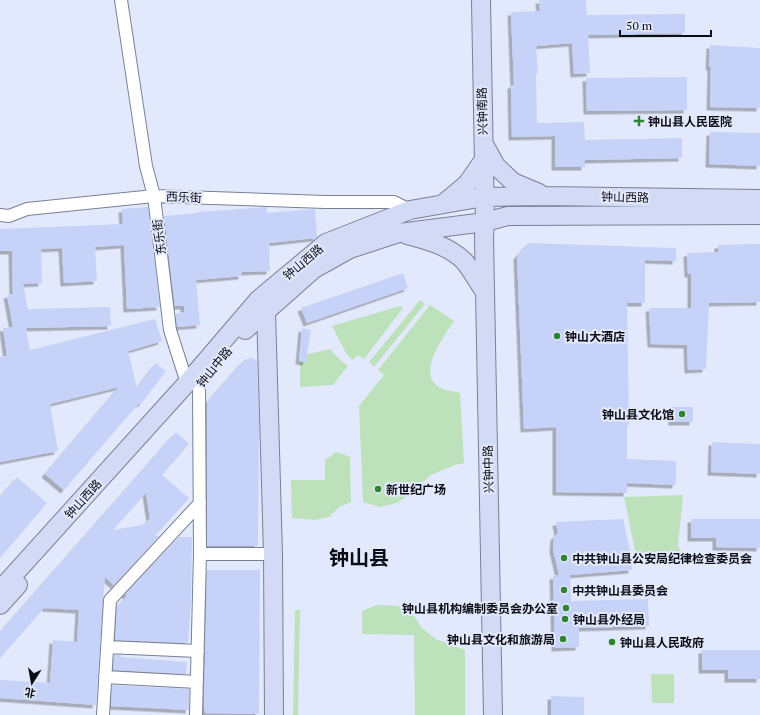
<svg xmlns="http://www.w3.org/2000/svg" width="760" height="715" viewBox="0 0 760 715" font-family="'PT Serif','Noto Sans SC',serif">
	<defs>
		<filter id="shadow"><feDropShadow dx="-3.5" dy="3.5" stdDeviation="0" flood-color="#0004"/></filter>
	</defs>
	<rect width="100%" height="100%" fill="#e3e9fc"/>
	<path fill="#bce1bb" d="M420,300l5,4 -51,63 -5,-5z
		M430,305l24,16c-9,14 -33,45 -20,62 6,7 18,8 26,10l4,70 -9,2 -24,10 -17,16 -17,12 -17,4 -17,-5 -4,-96 25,-31 -6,-5z
		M400,306l3,2 -39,51 -6,-4 -5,5 -6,-5 -15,-29z
		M330,349l8,9 10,8 -15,19 -33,2v-31z
		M336,452l4,1 10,4 1,45 -12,5 -10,10 -14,3 -23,-2 -1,-38h34v-20z
		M683,495l-5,51 12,19 -54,-10 -12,-58z
		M377,605l21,1 16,10 8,12 14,11 29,11v65h-50l-1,-80 -52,-1v-23z
		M295,610h5l-2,105h-5z
		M651,674h23v29h-22z"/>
	<path fill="#c6d2f8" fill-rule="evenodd" filter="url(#shadow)" d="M539,0h47l1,15 98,-1v19l-97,2 2,38 -16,1 -2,-31 -36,3 2,27 -2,1 1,49 47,-1 1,18 97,-2v20l-97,2v7h-30v-31l-43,1 -1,-52h3l-3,-73 29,-1z
		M710,45l50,3v60l-50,-1 1,-40h-2z
		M687,77v33l-100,1 -1,-33z
		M710,132l50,1v33l-51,-2z
		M148,207l12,100 -33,2 -3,-64 -29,2 2,34 -33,2 -2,-35 -21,1 1,34 -19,1 5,25 82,-2 1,19 -85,2 4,22 125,-31 7,22 -34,10 9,37 19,-25 10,8 -25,33 -2,-1 -75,87 -19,-16 74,-87 -69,17 8,47 -58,11v-105l7,-1 -4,-28 10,-1 -6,-32 6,-1 -1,-43h-12v-22l123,-5 -1,-15z
		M267,207v6l48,-4 2,28 -2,1 -46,5 1,28 -28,1v4l-46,4 4,45 -23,2 -1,-13 8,-2v-6h-9l-11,-90 34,-3v-1z
		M528,243l148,5v13l-31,-1v43h-18l2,122h-2v34l49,2v24l-49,-2v10l-71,-1v-65l-32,2 -7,-173z
		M760,244v58l-51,1 -3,66 -18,1 -1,-25 -36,-1 -2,-36h42v-34h-3l-1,-21 31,-1v-7z
		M403,273l5,15 -101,35 -6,-15z
		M302,328l9,2 -5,32 -7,-1z
		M252,358l5,3 2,61 -1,124h-51v-144l37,-42z
		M671,407h22v15h-21z
		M176,432l13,12 -27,31 27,23 -34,38h4l-45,49 -9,-8 -2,23 -7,105 -96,-7v-18l50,3 3,-43 24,2 2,-32 -35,-2 -44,50v-26zM146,493l4,26 -8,6 -29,5z
		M712,442l48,2v30l-49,-2z
		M17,477l30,26 -47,55v-61z
		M623,519l8,37 1,14 -62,5 1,26 77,-2 1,27 -70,2v19l-24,1 -2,-72 6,-1 -6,-26 1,-12 4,-4 -2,-11z
		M691,519h69v29l-44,-1v-9h-25z
		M179,537h13l-1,64 -3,42 -73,-3 2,-34 10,-10 -2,-2z
		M207,570h53l-1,144 -54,-1v-2h-1z
		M702,650h58v29h-32v-9h-26z
		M114,655h7v2l66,5 -1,12 -73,-4z
		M112,685l77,4v21l-78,-4z
		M551,696l33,1v18h-33z"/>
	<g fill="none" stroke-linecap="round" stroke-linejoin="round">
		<defs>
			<path id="street" d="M121,0l25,166 8,30 171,6h69l16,8
				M0,215l9,1 18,-7 127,-13 16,134 17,53
				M200,554h73
				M107,647l91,4
				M105,677l92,5
				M103,715l7,-115 90,-97
				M196,715l4,-161 -1,-169"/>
			<path id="secondary" d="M481,0l4,222 -1,15 9,478
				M484,144l12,22 17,16 26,11
				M443,204l24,-20 16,-23
				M407,235c20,5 42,11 57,26 8,9 14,22 21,31
				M262,305l4,6 7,243 1,161
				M245,330l69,-61 36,-20 49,-16 86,-11 23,-6 252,-1
				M0,590l187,-207 71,-83 68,-57 84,-33 74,-13 61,-1 215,3
				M0,605l18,-20"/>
		</defs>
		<use href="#street" stroke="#798094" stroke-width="14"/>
		<use href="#secondary" stroke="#798094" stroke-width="20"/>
		<use href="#street" stroke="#fff" stroke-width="12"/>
		<use href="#secondary" stroke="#d3daf6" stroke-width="18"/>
	</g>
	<g fill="#2f8432" stroke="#e3e9fc" stroke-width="1.5">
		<path d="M637 115h4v4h4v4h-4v4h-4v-4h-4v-4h4z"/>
		<circle cx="557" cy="336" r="4"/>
		<circle cx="682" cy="414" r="4"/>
		<circle cx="378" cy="489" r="4"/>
		<circle cx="564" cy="558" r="4"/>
		<circle cx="564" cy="590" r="4"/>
		<circle cx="566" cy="608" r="4"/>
		<circle cx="565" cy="619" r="4"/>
		<circle cx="563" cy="639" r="4"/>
		<circle cx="612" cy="642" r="4"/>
	</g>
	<g text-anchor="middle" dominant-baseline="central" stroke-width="4" stroke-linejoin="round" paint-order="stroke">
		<g font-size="12" fill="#0b0d14" stroke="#e3e9fc">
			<text transform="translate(482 111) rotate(-91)">兴钟南路</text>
			<text transform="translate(184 197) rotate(2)">西乐街</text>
			<text transform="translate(625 197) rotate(1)">钟山西路</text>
			<text transform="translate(159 237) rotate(-97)">东乐街</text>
			<text transform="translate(303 262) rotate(-40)">钟山西路</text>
			<text transform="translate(214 367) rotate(-51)">钟山中路</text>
			<text transform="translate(488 469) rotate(-91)">兴钟中路</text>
			<text transform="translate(83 499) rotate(-48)">钟山西路</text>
		</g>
		<g font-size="12" font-weight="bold" fill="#0b0d14" stroke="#e3e9fc" text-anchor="start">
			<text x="648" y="121">钟山县人民医院</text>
			<text x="565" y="336">钟山大酒店</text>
			<text x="674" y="414" text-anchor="end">钟山县文化馆</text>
			<text x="386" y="489">新世纪广场</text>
			<text x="572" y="558">中共钟山县公安局纪律检查委员会</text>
			<text x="572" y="590">中共钟山县委员会</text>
			<text x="558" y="608" text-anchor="end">钟山县机构编制委员会办公室</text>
			<text x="573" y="619">钟山县外经局</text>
			<text x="555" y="639" text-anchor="end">钟山县文化和旅游局</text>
			<text x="620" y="642">钟山县人民政府</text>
		</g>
		<g font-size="20" font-weight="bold" fill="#0b0d14" stroke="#e3e9fc">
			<text x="359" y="557">钟山县</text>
		</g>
	</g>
	<g transform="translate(32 683) rotate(191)" stroke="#e3e9fc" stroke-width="3" paint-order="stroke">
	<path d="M0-3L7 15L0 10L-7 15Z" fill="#0b0d14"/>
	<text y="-6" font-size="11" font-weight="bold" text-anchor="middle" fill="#0b0d14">北</text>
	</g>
	<path d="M620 30v6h91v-6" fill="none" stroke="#0b0d14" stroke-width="2"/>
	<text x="626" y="30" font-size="12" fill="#0b0d14" stroke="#e3e9fc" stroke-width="3" paint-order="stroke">50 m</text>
</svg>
